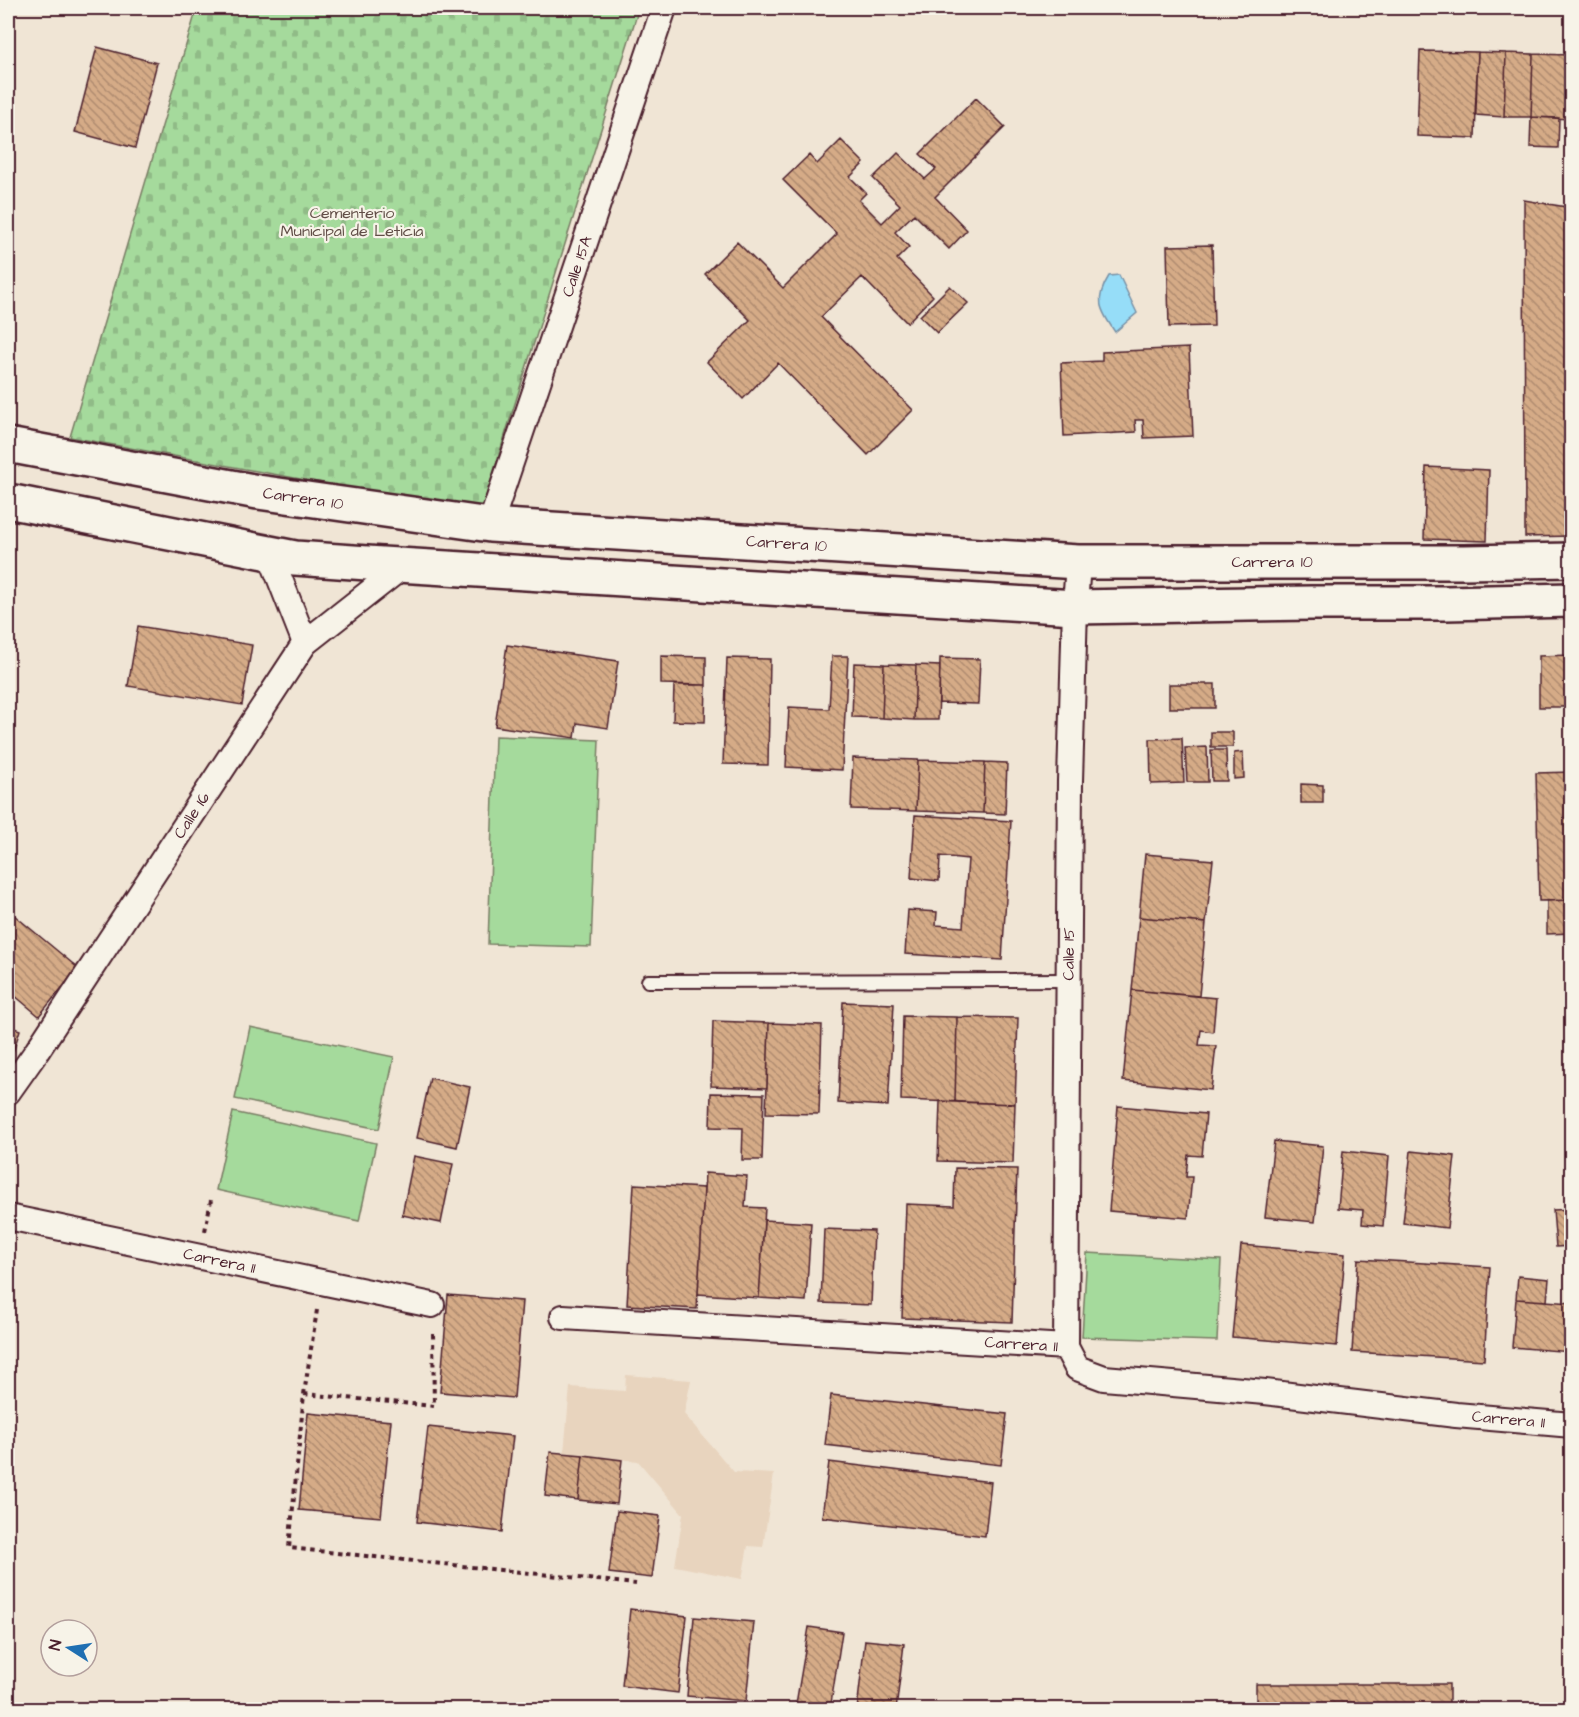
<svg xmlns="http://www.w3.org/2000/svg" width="1579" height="1717" viewBox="0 0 1579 1717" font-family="'Architects Daughter',sans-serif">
	<defs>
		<pattern id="cemetery-stones" width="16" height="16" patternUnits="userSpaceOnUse" patternTransform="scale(1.5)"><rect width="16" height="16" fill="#a5da9c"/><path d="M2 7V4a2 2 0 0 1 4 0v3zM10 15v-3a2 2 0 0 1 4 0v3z" fill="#90bb87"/></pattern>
		<pattern id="building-back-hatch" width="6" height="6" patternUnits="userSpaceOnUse" patternTransform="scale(1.5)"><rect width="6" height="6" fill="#d5ab87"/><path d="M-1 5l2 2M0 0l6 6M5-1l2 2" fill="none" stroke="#af8b6f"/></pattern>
	</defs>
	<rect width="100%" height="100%" fill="#f0e5d5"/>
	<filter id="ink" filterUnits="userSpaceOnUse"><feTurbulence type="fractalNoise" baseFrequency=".0167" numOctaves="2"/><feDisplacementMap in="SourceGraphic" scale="12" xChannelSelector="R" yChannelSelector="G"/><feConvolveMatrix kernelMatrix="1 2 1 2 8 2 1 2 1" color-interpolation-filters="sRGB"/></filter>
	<g filter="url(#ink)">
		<path fill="#e8d4be" d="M626,1375l65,5 -7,34 50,58 40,2 -11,73 -15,-1 -6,33 -67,-13 8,-52 -45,-53 -74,-8 6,-66 55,4z"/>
		<path fill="url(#cemetery-stones)" stroke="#787c64" stroke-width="1.5" d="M197,8h442l-158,504 -411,-75z"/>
		<path fill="#a5da9c" stroke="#787c64" stroke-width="1.5" d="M495,736l104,4 -8,207 -103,-3z
			M250,1027l144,30 -15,72 -144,-30z
			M233,1112l143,31 -17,78 -143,-31z
			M1087,1253l134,7 -4,81 -135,-4z"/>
		<path fill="#96ddf8" stroke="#7891a6" stroke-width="1.5" d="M1119,275l18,38 -22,19c-15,-22 -21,-32 -6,-56z"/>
		<path fill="url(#building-back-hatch)" stroke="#4a1f2b" stroke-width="1.5" d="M97,47l60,16 -22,85 -60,-16z
			M1420,51l58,1 -3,86 -58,-2z
			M1478,52l28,1 -2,64 -29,-2z
			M1506,53l27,1 -2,63h-27z
			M1533,54l39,1 -1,64 -40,-2z
			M976,98l29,29 -70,70 32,33 -18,19 -35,-35 -19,18 14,15 -12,12 36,37 -26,27 -45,-46 -41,40 92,93 -45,45 -90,-92 -35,36 -36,-37 43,-42 -45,-46 32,-32 46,46 54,-54 -54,-54 26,-25 8,9 24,-24 23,23 -14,14 16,16 -7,7 23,23 18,-18 -27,-27 25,-25 27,26 11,-10 -16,-15z
			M1531,117l28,1 -1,30 -28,-1z
			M1524,200l48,8v328l-47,1z
			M1212,245l2,81 -45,1 -2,-81z
			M950,286l18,17 -31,30 -17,-17z
			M1189,348l4,88 -49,2 -1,-18h-8l1,12 -72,4 -3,-73 41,-2v-9z
			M1426,467l63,3 -2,71 -63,-2z
			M138,626l114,19 -10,60 -114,-19z
			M507,645l111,16 -10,67 -31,-5 -2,15 -80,-12z
			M1572,655v52h-33v-51z
			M661,656l45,1v28l-45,-1z
			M832,656h16l-6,114 -56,-3 3,-60 40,2z
			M727,658l43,1 -2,106 -45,-1z
			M940,658l40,1 -2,45 -39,-1z
			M854,663l30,1 -2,54 -30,-1z
			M884,664l32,1 -2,55 -32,-2z
			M916,665l24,1 -2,54h-24z
			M1169,684h46v24h-46z
			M674,685h32l-1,37 -32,-1z
			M1211,732h22v15h-22z
			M1182,738l2,45 -33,1 -1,-45z
			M1207,747l1,35h-21l-2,-34z
			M1211,750h15l1,31h-15z
			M1243,752l1,26 -10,1v-26z
			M853,758l65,2 -2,51 -65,-2z
			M918,760l67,2 -2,51 -67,-2z
			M985,762l22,1 -2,51 -22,-1z
			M1572,772v128l-33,1 -3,-128z
			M1301,784l22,1v18h-22z
			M915,815l96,6 -9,139 -97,-6 3,-44 29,2 -1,13 27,2 5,-68 -28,-3 -1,25 -28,-3z
			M1145,854l68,6 -7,63 -67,-6z
			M1572,900v33l-25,1v-33z
			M8,910l70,58 -39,48 -31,-26z
			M1139,917l67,6 -7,73 -67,-6z
			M1132,990l84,8 -3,34 -12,-2 -2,15 17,1 -5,44 -88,-9z
			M843,1002l51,2 -6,102 -50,-3z
			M903,1016l54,1 -2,85 -54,-2z
			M957,1017l61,1 -3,86 -60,-2z
			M713,1021l56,2 -2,65 -56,-2z
			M769,1023l53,2 -3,89 -53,-1z
			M8,1026l12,4 -12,38z
			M430,1078l40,9 -13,60 -40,-9z
			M711,1093l53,1 -2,66h-20l1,-32 -33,-1z
			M940,1101l75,3 -2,59 -75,-2z
			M1118,1106l88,8 -4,42 -14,-1 -2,22h6l-4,41 -79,-7z
			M1274,1141l49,5 -8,76 -50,-5z
			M1343,1151l46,5 -6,70 -21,-2 1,-14 -25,-2z
			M1411,1151l44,5 -8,72 -44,-5z
			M414,1156l39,8 -12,59 -39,-8z
			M955,1168l62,1 -5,153 -110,-4 4,-114 48,2z
			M705,1173l42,3 -2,31 20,1 -6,90 -61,-4z
			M634,1184l70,4 -7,121 -70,-4z
			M1572,1209v37l-16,1 -3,-37z
			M764,1220l47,3 -5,78 -47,-3z
			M824,1229l50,2 -3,74 -50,-2z
			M1241,1245l104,9 -8,92 -105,-9z
			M1358,1259l132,8 -6,93 -132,-8z
			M1518,1276l31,3 -2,22 -31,-2z
			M448,1295l74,6 -8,97 -74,-6z
			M1516,1299l56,4v49l-60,-5z
			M831,1395l176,19 -6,51 -176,-20z
			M308,1413l83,8 -10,96 -82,-7z
			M428,1427l85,9 -11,96 -85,-10z
			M550,1452l33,3 -5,45 -33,-4z
			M583,1455l39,5 -5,44 -39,-4z
			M829,1462l162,20 -6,54 -163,-19z
			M617,1511l43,5 -8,62 -43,-5z
			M630,1609l57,7 -9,77 -56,-7z
			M694,1617l60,5 -8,79 -59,-5z
			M809,1627l33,5 -12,78h-35z
			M865,1640l39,4 -8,66h-39z
			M1256,1684h193v26h-193z"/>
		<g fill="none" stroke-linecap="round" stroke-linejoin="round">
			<defs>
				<path id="service" d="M648,981l420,-1"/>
				<g id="minor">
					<path id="s1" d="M490,525l174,-517"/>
					<path d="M270,554l35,89"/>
					<path id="s2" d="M8,1092l29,-41 268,-408 98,-77"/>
					<path id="s3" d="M8,1217l424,88"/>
					<path id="s4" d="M563,1317l503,30 11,21 27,10 161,14 191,23 116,10"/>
					<path id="s5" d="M1066,1347l4,-566 5,-174 3,-45"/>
				</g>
				<g id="secondary">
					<path id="s6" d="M8,445l250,47 232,33 588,37h386l108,-2"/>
					<path d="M8,501l287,57 87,6 693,43 237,-4h134l126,-3"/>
				</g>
			</defs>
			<use href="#service" stroke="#4a1f2b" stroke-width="16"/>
			<use href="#minor" stroke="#4a1f2b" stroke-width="28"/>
			<use href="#secondary" stroke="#4a1f2b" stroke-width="38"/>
			<path stroke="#4a1f2b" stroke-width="4" stroke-dasharray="4.5 4.5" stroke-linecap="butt" d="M205,1231l6,-31
				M317,1310l-13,84 -15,154 347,36
				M304,1394l130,12 -1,-73"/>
			<use href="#service" stroke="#f7f3e8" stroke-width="12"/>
			<use href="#minor" stroke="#f7f3e8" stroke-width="24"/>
			<use href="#secondary" stroke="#f7f3e8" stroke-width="33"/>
		</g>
	</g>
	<g text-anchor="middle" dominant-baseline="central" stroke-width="4.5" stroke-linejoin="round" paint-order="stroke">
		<g font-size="16" fill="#614e47" stroke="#f7f3e8">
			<text x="352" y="213">Cementerio<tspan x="352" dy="18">Municipal de Leticia</tspan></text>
		</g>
		<g font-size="16" fill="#4a1f2b" stroke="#f7f3e8">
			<text stroke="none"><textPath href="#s1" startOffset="273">Calle 15A</textPath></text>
			<text stroke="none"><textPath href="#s6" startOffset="300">Carrera 10</textPath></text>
			<text stroke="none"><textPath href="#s6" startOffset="786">Carrera 10</textPath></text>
			<text stroke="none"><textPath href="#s6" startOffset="1272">Carrera 10</textPath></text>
			<text stroke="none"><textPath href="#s2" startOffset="332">Calle 16</textPath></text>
			<text stroke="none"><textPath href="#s5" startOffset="393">Calle 15</textPath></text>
			<text stroke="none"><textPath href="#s3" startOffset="216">Carrera 11</textPath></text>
			<text stroke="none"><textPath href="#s4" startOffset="459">Carrera 11</textPath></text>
			<text stroke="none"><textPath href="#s4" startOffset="963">Carrera 11</textPath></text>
		</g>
	</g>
	<rect width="1579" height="1717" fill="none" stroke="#f7f3e8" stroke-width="30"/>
	<rect x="15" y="15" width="1549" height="1687" fill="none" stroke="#4a1f2b" stroke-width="2" filter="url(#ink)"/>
	<g transform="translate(69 1648) rotate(282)"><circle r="28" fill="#f7f3e8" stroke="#b29e9c" stroke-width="1.5"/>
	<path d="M0-4.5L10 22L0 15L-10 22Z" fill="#1f6fb2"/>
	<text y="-9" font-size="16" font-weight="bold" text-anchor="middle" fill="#4a1f2b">N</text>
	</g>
</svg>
